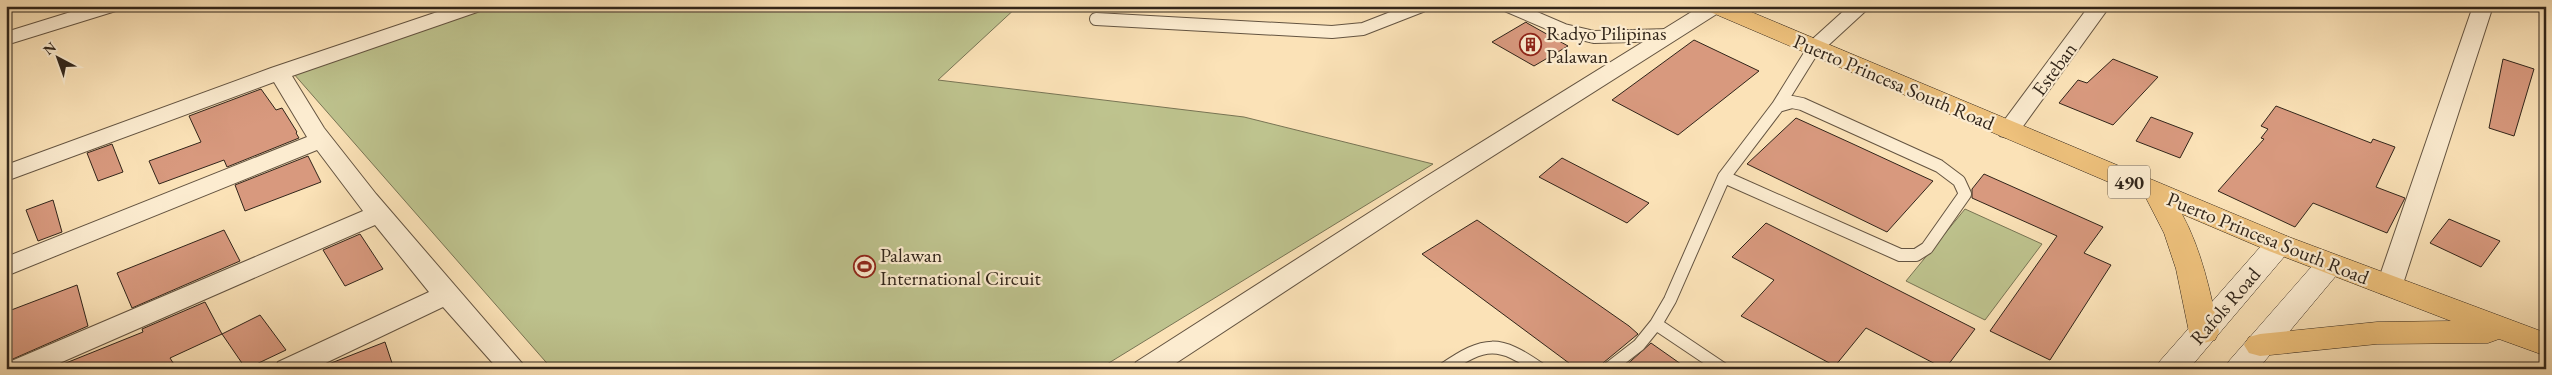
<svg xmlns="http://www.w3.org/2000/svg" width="2552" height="375" viewBox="0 0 2552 375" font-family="'EB Garamond',serif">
	<rect width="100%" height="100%" fill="#fbe2b7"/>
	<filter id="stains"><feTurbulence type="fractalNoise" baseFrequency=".004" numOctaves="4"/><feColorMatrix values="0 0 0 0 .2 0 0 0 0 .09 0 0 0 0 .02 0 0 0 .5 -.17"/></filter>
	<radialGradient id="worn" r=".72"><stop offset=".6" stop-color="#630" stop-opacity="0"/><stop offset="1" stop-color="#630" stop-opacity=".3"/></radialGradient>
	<path fill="#bec38e" stroke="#787454" d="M483,6h535l-80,74 306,37 189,47 -334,205h-547l-259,-296z
		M1965,209l77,35 -57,76 -79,-39z"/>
	<path fill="#d8997e" stroke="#31251a" d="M1526,22l1,1 41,23 -34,20 -42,-24z
		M1694,40l65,31 -81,64 -66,-35z
		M2113,59l45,18 -45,48 -54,-22 19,-23 9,3z
		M2503,59l31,10 -20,67 -25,-8z
		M261,89l15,21 6,-2 15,24 -1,1 3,5 -72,29 -3,-7 -65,24 -10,-23 52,-19 -12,-26z
		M2276,106l95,37 2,-4 22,8 -19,40 29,11 -18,35 -74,-30 -18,24 -77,-36 46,-52 -3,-1 7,-9 -7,-3z
		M2151,117l42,16 -13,25 -44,-17z
		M1796,118l57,26 80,37 -46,51 -140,-68z
		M112,144l11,28 -25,9 -11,-28z
		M308,156l13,26 -76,29 -10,-26z
		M1562,158l87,45 -22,20 -88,-46z
		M1984,174l119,53 -19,26 27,12 -61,95 -60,-29 67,-95 -85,-38v-9z
		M53,200l9,32 -24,9 -12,-31z
		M2449,219l51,22 -19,26 -51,-24z
		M1477,220l152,106 9,8 -35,29 -3,6h-23l-155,-115z
		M1766,223l209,106 -30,40 -79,-41 -31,38 -94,-50 33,-36 -42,-23z
		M224,230l16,31 -108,47 -15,-35z
		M360,234l23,35 -38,17 -22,-36z
		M77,285l11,41 -82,36v-50z
		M205,302l17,32 -52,24 7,11h-126l92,-37 -1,-3z
		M260,315l26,35 -40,19 -24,-35z
		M385,342l9,27h-72l-1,-2z
		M1651,343l37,26h-66z"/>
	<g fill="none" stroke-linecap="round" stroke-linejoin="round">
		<defs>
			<path id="lane" d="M1508,6l56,24 30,7 76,-2
				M1096,19l236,13 31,-3 59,-23
				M1792,102l10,2 137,62 20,15 6,13 -38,54 -11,7h-16l-176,-78 54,-71z
				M1778,106l36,-58
				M1656,324l67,45
				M1444,369c41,-28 55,-29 96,0
				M1608,369l31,-24 17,-21 14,-24 54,-123"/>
			<path id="street" d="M90,6h32l-3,4 -113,35v-13z
				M455,6h31l-3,4 -191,66 32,52 52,66 151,175h-29l-55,-62 -130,62h-38l3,-7 151,-70 -54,-67 -329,144h-40l3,-7 354,-151 -46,-61 -311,126v-19l301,-120 -33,-55 -268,99v-16l265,-97z
				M1701,6h25l-3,4 -293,186 -263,173h-34l3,-7 278,-178z
				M1849,6h22l-50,46 -7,2 -7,-2 -4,-4 4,-4z
				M2089,6h21l-94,130 -8,2 -8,-2 -3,-5 3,-5z
				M2473,6h20l-91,281 -4,6 -9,3 -9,-3 -4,-6z"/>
			<path id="secondary" d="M2279,234l10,3 4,7 -4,7 -100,118h-34l5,-8 109,-124z
				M2330,254l10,3 5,7 -5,7 -82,98h-34l5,-8 91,-104z"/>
			<path id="primary" d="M1704,6h33l552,231 257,96v23l-47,-17 -11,4 -111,1 -117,12 -11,-3 -5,-8 5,-8 11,-3 117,-12 74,-1 -182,-70 -87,-37c20,37 28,77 37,118l-4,8 -11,3 -11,-3 -4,-8 -13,-63 -12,-36 -18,-35 -438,-187z"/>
		</defs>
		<use href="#lane" stroke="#645441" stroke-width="14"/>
		<use href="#street" stroke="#645441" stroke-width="2"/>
		<use href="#secondary" stroke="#31251a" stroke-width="1"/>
		<use href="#primary" stroke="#31251a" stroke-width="1"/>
		<use href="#lane" stroke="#fcecd0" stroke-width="12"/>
		<use href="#street" fill="#fcecd0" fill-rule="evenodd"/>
		<use href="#secondary" fill="#fcecd0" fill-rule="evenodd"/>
		<use href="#primary" fill="#eec17c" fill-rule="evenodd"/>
	</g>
	<defs>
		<symbol id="building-ring" viewBox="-11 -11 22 22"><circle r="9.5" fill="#fcecd0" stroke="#8f2418" stroke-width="1.5"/><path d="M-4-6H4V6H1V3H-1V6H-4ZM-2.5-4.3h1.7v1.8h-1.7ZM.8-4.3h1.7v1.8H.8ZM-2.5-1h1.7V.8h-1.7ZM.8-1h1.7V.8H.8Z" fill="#8f2418"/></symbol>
		<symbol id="stadium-ring" viewBox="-11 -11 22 22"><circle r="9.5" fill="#fcecd0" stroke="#8f2418" stroke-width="1.5"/><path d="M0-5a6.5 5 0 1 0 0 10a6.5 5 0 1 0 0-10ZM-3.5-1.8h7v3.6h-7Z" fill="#8f2418"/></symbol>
	</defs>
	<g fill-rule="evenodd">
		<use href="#building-ring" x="1518" y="32" width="25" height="25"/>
		<use href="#stadium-ring" x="852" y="254" width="25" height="25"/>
	</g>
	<g text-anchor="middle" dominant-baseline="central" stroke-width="4.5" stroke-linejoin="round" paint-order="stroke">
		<rect fill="#fcecd0" stroke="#6e6151" stroke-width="1" x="2108" y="165.5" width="42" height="33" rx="4"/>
		<g font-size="19" font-weight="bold" fill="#31251a">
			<text x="2129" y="182">490</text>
		</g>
		<g font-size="20" fill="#31251a" stroke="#fcecd0" text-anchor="start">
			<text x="1546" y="33">Radyo Pilipinas<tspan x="1546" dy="23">Palawan</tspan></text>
			<text x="880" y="255">Palawan<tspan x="880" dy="23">International Circuit</tspan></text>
		</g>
		<g font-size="20" fill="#31251a" stroke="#fcecd0">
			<text transform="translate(2054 69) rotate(-54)">Esteban</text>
			<text transform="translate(1894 82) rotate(23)">Puerto Princesa South Road</text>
			<text transform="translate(2268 238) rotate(22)">Puerto Princesa South Road</text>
			<text transform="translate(2225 306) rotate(-49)">Rafols Road</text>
		</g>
	</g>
	<rect width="2552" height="375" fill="none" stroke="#fbe2b7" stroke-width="25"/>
	<rect x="8" y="8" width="2537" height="360" fill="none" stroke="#31251a" stroke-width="2.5"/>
	<rect x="12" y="12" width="2527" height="350" fill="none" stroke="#31251a"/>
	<g transform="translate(58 58) rotate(319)" stroke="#fcecd0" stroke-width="4" paint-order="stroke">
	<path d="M0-4L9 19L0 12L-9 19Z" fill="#31251a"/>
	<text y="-8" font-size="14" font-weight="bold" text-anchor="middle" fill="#31251a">N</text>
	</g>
	<rect width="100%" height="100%" filter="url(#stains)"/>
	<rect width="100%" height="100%" fill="url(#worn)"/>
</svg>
